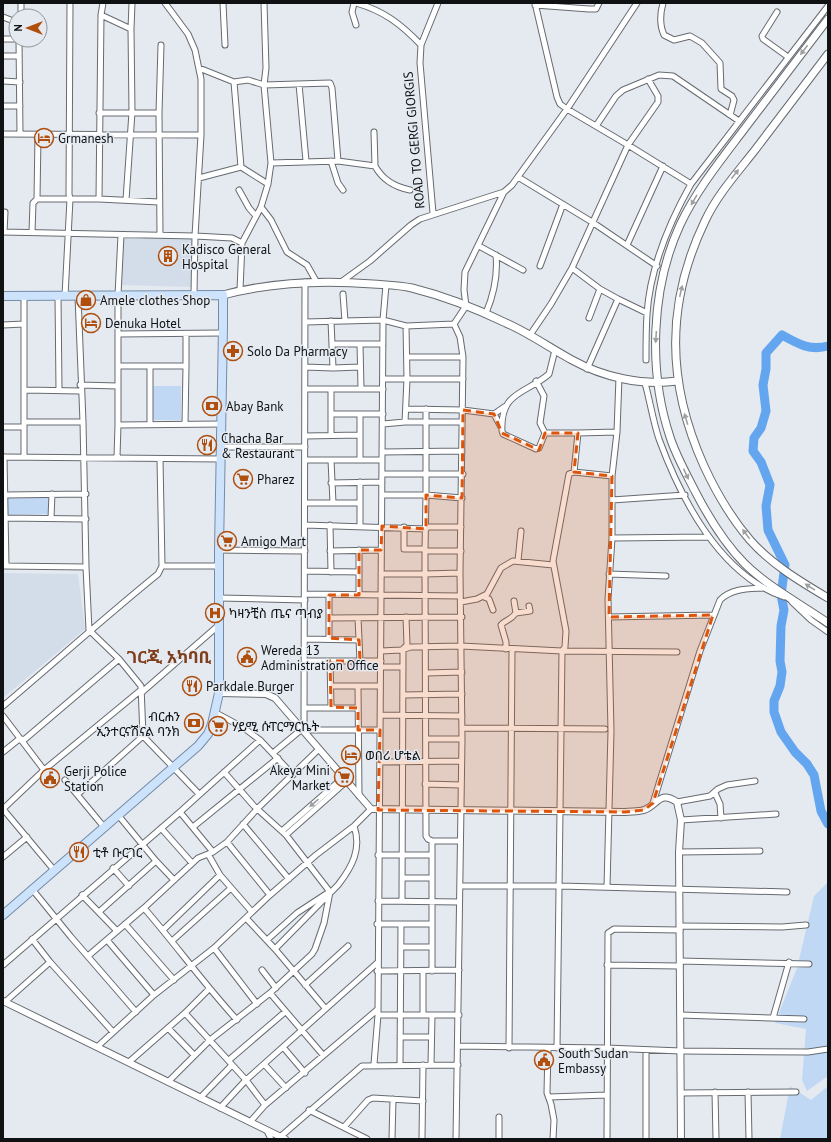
<svg xmlns="http://www.w3.org/2000/svg" width="831" height="1142" viewBox="0 0 831 1142" font-family="'PT Sans','Noto Sans Ethiopic',sans-serif">
	<rect width="100%" height="100%" fill="#e5eaf1"/>
	<path fill="#d3dde9" d="M123,236l69,2 -1,49 -69,-2z
		M3,573l75,1 7,55 -82,69z"/>
	<path fill="#c1d8f4" d="M152,386h29v34h-29z
		M6,495h44v19l-43,1z
		M828,882v194l-21,15 -5,-11 4,-51 -31,-6 22,-55 17,-72z
		M790,1086l21,14 17,-14v53h-48z"/>
	<g fill="none" stroke-linecap="round" stroke-linejoin="round">
		<path stroke="#64a5f0" stroke-width="9" d="M828,346c-18,5 -30,-2 -46,-11l-16,18v16l-3,16 3,26 -5,17 -7,10 -1,13 8,11 9,23 -4,21 2,24 17,35 -4,30 3,15 -3,16 -1,35 2,11 -2,14 -6,15v11l7,20 14,20 12,12 7,11 7,36 7,13"/>
		<defs>
			<path id="minor" d="M165,3l23,31 7,16 6,29v56l-6,101 37,2 10,5
				M223,3l2,42
				M264,3l2,65 -2,17 7,78
				M354,3l-2,9 4,13
				M356,3c28,8 45,21 65,42
				M535,3l22,94 3,7 7,5 61,36 30,-43v-6l-10,-17
				M663,3c-3,11 -4,21 1,32l10,5 16,-4 12,7 18,20 1,26 11,7 2,4 -4,15
				M535,5l54,4h7l3,-6
				M777,12l-15,24 1,3 25,18
				M101,15l30,14 1,83 -6,88
				M21,16v-13
				M3,17l13,5
				M131,29l1,-26
				M3,39h13
				M19,40l1,94
				M3,56h16
				M199,68l35,14 14,-2 16,5 66,-2 2,5 6,73
				M3,81l17,1
				M234,82l7,85
				M299,84l7,77
				M3,106h17
				M99,113h60
				M596,126l20,-30 7,-6 36,-15 14,1 66,45
				M374,132l1,34
				M3,134l198,1
				M331,161l7,22 5,7
				M518,177l74,45 65,44
				M199,178l42,-11 27,17 -7,23 -19,36 -2,47
				M268,184l3,-21 67,-2 37,5c7,13 20,21 35,24
				M239,190l10,18 7,8
				M37,199l1,-64
				M99,199l2,-184 2,-12
				M261,207l10,13 16,32 20,13 9,16
				M433,213l-13,-150 1,-18 17,-42
				M3,232l192,4 -1,58
				M4,232l1,-20
				M32,232l1,-29 4,-4h62l60,3
				M160,235l-1,-122 2,-68
				M627,245l36,-79
				M479,246l44,24
				M540,266l23,-62
				M572,268l56,-123 63,39
				M305,282l-1,448h76
				M341,282l29,-21 41,-36 9,-6 84,-27 8,-7 55,-76 70,-106
				M343,294l2,27
				M24,296v161
				M58,296l1,94
				M65,296l5,-97 -1,-5 1,-191
				M78,296l5,126
				M486,313c8,-19 12,-37 10,-58
				M589,318l11,-29
				M305,322l78,-2 23,6 1,53 -2,43
				M454,324l6,13 3,20 -3,216 2,166 -6,400
				M454,324l12,-18 -2,-16 1,-18 39,-80
				M3,325l21,-1
				M406,326l48,-2
				M118,334l105,-1
				M530,335l21,-31 21,-36 28,21 18,10
				M332,344h51
				M360,344l1,45
				M555,350l-6,24c-23,20 -49,17 -47,57l1,3 33,15 3,-1 6,-15h33
				M407,357h56
				M646,360c0,-15 0,-30 1,-46 3,-45 22,-91 44,-130l137,-178
				M119,366h67v-32
				M150,366v58
				M305,367l28,1 -2,-47
				M333,368l27,-1
				M587,369l31,-70 29,14
				M383,379h80
				M536,381l8,15 -4,27 5,10
				M645,383c5,18 8,38 14,56 22,60 61,136 125,158
				M80,385l38,1
				M305,389h78
				M331,389v25h52
				M25,390l55,1
				M407,409l56,1 31,4 10,-7
				M494,414l7,13
				M185,424l1,-58
				M383,424l22,-2h57
				M118,425v-130l3,-60
				M3,427h21
				M331,435v-21
				M305,436l55,-1
				M221,447h84
				M383,452l79,-1
				M3,457l218,2
				M4,457l2,109
				M117,457l1,-32 104,-1
				M160,459l2,107
				M305,460h77
				M331,460l2,43
				M360,460v-46
				M574,472l4,-39 39,-1
				M383,474h80
				M360,482v44
				M331,483l51,-1
				M5,495l81,-1
				M382,495h44v-86
				M612,500l73,-5
				M305,503h55
				M5,518l81,1
				M51,518l1,-24
				M305,525l121,4 2,-2h33
				M330,525l1,47
				M404,527v22h21
				M612,538l97,-1
				M219,550l86,1
				M359,550v45
				M330,551l51,-1
				M461,551h-36l1,-56 36,3
				M518,561l3,-30
				M3,566l83,1 -3,-145h-58
				M86,567l3,63 30,29 22,27 2,50 56,58
				M305,571l54,1
				M381,574h44v-23
				M609,574l57,2
				M305,594l155,2
				M329,595v43
				M484,597l5,2 4,11
				M219,598l86,2
				M461,602l16,-3 10,-5 14,-26 12,-7 40,4
				M792,602l19,18 17,12
				M516,613l14,-2 -1,-5
				M609,617l104,-2
				M329,618l133,-1
				M358,618l2,43
				M305,639l54,1
				M506,649v-7l-5,-17c4,-5 9,-4 15,-12l-2,-12
				M381,651l20,-1 10,-3 50,-1 101,5 115,1
				M305,661h76
				M330,661l1,46
				M381,667h22
				M427,673l35,-1
				M331,686h49
				M358,686l1,110
				M141,693l78,-68
				M403,695l59,-1
				M3,706c52,-44 102,-89 155,-132l4,-8h57
				M305,708h53
				M216,713l28,15 16,12 33,35
				M380,715l82,1
				M3,716l41,54
				M462,728l143,1
				M426,739h36
				M3,752l15,-12 7,-1 94,-80
				M273,753l29,-24
				M380,762l81,-1
				M224,772l30,34 32,29 44,57
				M65,780l39,47
				M425,784l36,1
				M715,793l5,11 1,14
				M78,794l65,-58
				M677,802l33,-6 8,-7 9,-4 28,-4
				M653,803l47,-152 20,-51c12,-12 28,-11 44,-12
				M3,809l41,-39 97,-80
				M3,809l51,61
				M180,812l33,40
				M118,815l38,46 17,18
				M681,820l95,-6
				M243,824l46,55
				M193,827l85,-69
				M161,828l31,35
				M282,831l62,-54
				M286,835l61,-54
				M432,841v130
				M460,841h-28l-4,-2 -2,-3 -1,-262 35,-1
				M227,842l43,53
				M679,852l81,-1
				M208,854l12,21 32,37
				M378,855h54
				M3,857l24,-20
				M113,868l16,18
				M403,878h29
				M460,886h100l227,6
				M607,887l4,-156 -3,-132 4,-61v-62l5,-44 2,-55
				M32,889l39,48 65,75
				M82,895l35,36
				M378,901l81,1
				M402,901l1,-252 4,-4 -1,-28
				M144,908c32,37 60,76 93,112
				M100,911l56,-50
				M246,918l29,31 50,59
				M125,924l49,56
				M377,924h55
				M680,926l102,1 24,-2
				M163,930l57,-55
				M32,939l18,23 63,70
				M107,940l47,55
				M267,940l30,-27 29,-19
				M172,941l59,-53
				M401,947h31
				M214,948l43,56
				M275,949l63,-64c14,-18 24,-36 16,-59
				M88,956l56,-48 54,-50 15,-6 14,-10 31,-34 61,-59
				M680,961l129,3
				M3,965l177,-153 80,-72
				M607,965l73,1
				M262,970l14,18
				M377,971l82,-1
				M423,971v44
				M305,985l43,-39
				M270,993l53,62
				M5,1002l45,-40
				M185,1013l61,67 19,25
				M378,1015h81
				M680,1015l124,4
				M773,1018l16,-56
				M168,1028l26,27
				M400,1037h31
				M459,1046l147,2 75,3 127,1 20,-3
				M97,1047l57,-52 60,-47 56,-53 46,-40 38,-29 17,-17
				M283,1047l22,26
				M509,1048l3,-399
				M548,1048l-1,45 4,11 3,16 -1,19
				M557,1048l5,-397 3,-4 1,-16 -13,-70 16,-87 5,-2 38,4
				M229,1060l56,-48
				M129,1062l56,-49 24,-24
				M264,1064l22,24
				M374,1064l4,-49 5,-695 3,-35
				M400,1065l1,-141
				M431,1065l1,-50
				M168,1082l42,-42 60,-47 42,-39 3,-5 9,-26 6,-31
				M715,1092l1,47
				M748,1092l1,47
				M681,1093l115,-1
				M549,1097l58,-2
				M200,1098l32,-33
				M220,1108l26,-28 131,-117
				M309,1110l58,29
				M499,1117v22
				M250,1122l15,-17 112,-95
				M344,1127l24,-27 5,-2 50,3
				M267,1131l4,8
				M280,1137l82,-71 96,-1
				M392,1139l1,-40
				M422,1139l1,-74
				M607,1139l1,-206 6,-4 66,1
				M646,1139v-89"/>
			<path id="tertiary" d="M219,693l47,1 9,4 96,111 254,3c6,-1 13,0 19,-2 14,-5 15,-20 33,-8l4,18 -2,32 2,287
				M3,1001l282,138"/>
			<path id="secondary" d="M828,19c-29,38 -57,75 -86,113 -22,29 -46,59 -62,93 -29,63 -32,146 -10,212 6,19 17,38 26,56 13,25 29,51 49,71 22,22 57,41 83,59
				M828,54c-24,32 -49,64 -73,96 -18,23 -38,45 -50,71 -40,83 -38,163 -1,245 12,26 27,52 46,74 21,24 51,42 78,58
				M223,295c49,-13 99,-15 150,-11 13,1 26,1 39,4 32,8 65,21 94,35 23,10 44,25 66,37 31,17 70,26 105,21"/>
			<path id="primary" d="M3,296l220,-1v31l-4,224v143l-7,31 -4,10 -10,12 -195,169"/>
		</defs>
		<use href="#minor" stroke="#666b70" stroke-width="7"/>
		<use href="#tertiary" stroke="#666b70" stroke-width="8"/>
		<use href="#secondary" stroke="#666b70" stroke-width="9"/>
		<use href="#primary" stroke="#748ca8" stroke-width="10"/>
		<use href="#minor" stroke="#fff" stroke-width="5"/>
		<use href="#tertiary" stroke="#fff" stroke-width="6"/>
		<use href="#secondary" stroke="#fff" stroke-width="7"/>
		<use href="#primary" stroke="#cde2fb" stroke-width="8"/>
	</g>
	<defs><path id="oneway-solid" d="M-6-.8H1V-3.2L6.5 0L1 3.2V.8H-6Z"/></defs>
	<g fill="#9fa0a1">
		<use href="#oneway-solid" transform="translate(804 50) rotate(127)"/>
		<use href="#oneway-solid" transform="translate(735 174) rotate(-52)"/>
		<use href="#oneway-solid" transform="translate(694 200) rotate(120)"/>
		<use href="#oneway-solid" transform="translate(681 291) rotate(-77)"/>
		<use href="#oneway-solid" transform="translate(656 337) rotate(94)"/>
		<use href="#oneway-solid" transform="translate(686 419) rotate(-107)"/>
		<use href="#oneway-solid" transform="translate(686 474) rotate(65)"/>
		<use href="#oneway-solid" transform="translate(746 534) rotate(-127)"/>
		<use href="#oneway-solid" transform="translate(810 587) rotate(-148)"/>
		<use href="#oneway-solid" transform="translate(314 803) rotate(139)"/>
	</g>
	<path fill="#dd550c" fill-opacity="0.2" stroke="#dd550c" stroke-width="3" stroke-dasharray="8 5" stroke-linejoin="round" d="M463,410l31,4 8,19 37,17 6,-17h33l-4,39 38,4 -3,141 104,-2 -60,188 -9,7 -19,2 -247,-2 2,-80h-22v-22l-27,-1 -1,-46h30l-1,-21 -30,-2v-43h30v-45h22l1,-24 44,3v-34l36,3z"/>
	<defs>
		<symbol id="hotel-ring" viewBox="-11 -11 22 22"><circle r="9.5" fill="#e5eaf1" stroke="#af4e0d" stroke-width="1.5"/><path d="M-6-4.5h1.5V1H6V5H4.5V3h-9V5H-6ZM-4 0a1.8 1.8 0 1 1 3.6 0ZM.5 0V-2.5h3Q6-2.5 6 0Z" fill="#af4e0d"/></symbol>
		<symbol id="building-ring" viewBox="-11 -11 22 22"><circle r="9.5" fill="#e5eaf1" stroke="#af4e0d" stroke-width="1.5"/><path d="M-4-6H4V6H1V3H-1V6H-4ZM-2.5-4.3h1.7v1.8h-1.7ZM.8-4.3h1.7v1.8H.8ZM-2.5-1h1.7V.8h-1.7ZM.8-1h1.7V.8H.8Z" fill="#af4e0d"/></symbol>
		<symbol id="shop-ring" viewBox="-11 -11 22 22"><circle r="9.5" fill="#e5eaf1" stroke="#af4e0d" stroke-width="1.5"/><path d="M-5-2.5h2.3a2.7 3.5 0 0 1 5.4 0H5L5.5 6h-11ZM-1.5-2.5h3a1.5 2.3 0 0 0-3 0Z" fill="#af4e0d"/></symbol>
		<symbol id="pharmacy-ring" viewBox="-11 -11 22 22"><circle r="9.5" fill="#e5eaf1" stroke="#af4e0d" stroke-width="1.5"/><path d="M-2-6h4v4h4v4h-4v4h-4v-4h-4v-4h4Z" fill="#af4e0d"/></symbol>
		<symbol id="bank-ring" viewBox="-11 -11 22 22"><circle r="9.5" fill="#e5eaf1" stroke="#af4e0d" stroke-width="1.5"/><path d="M-6-4H6V4H-6ZM0-2.3a2.3 2.3 0 1 0 0 4.6a2.3 2.3 0 1 0 0-4.6Z" fill="#af4e0d"/></symbol>
		<symbol id="restaurant-ring" viewBox="-11 -11 22 22"><circle r="9.5" fill="#e5eaf1" stroke="#af4e0d" stroke-width="1.5"/><path d="M-5-6h1v4h1v-4h1v4h1v-4h1v5L-1.5 .5V6h-2V.5L-5-1ZM5-6V6H3V1.5H1.5Q1.5-4 5-6Z" fill="#af4e0d"/></symbol>
		<symbol id="supermarket-ring" viewBox="-11 -11 22 22"><circle r="9.5" fill="#e5eaf1" stroke="#af4e0d" stroke-width="1.5"/><path d="M-6-5.5h2.5l.6 2H6L4.5 2H-2.5L-4.4-4H-6ZM-1.5 3.2a1.3 1.3 0 1 0 .1 0ZM3 3.2a1.3 1.3 0 1 0 .1 0Z" fill="#af4e0d"/></symbol>
		<symbol id="hospital-ring" viewBox="-11 -11 22 22"><circle r="9.5" fill="#e5eaf1" stroke="#af4e0d" stroke-width="1.5"/><path d="M-5-5h3v3.5h4V-5h3V5h-3V1.5h-4V5h-3Z" fill="#af4e0d"/></symbol>
		<symbol id="civic-ring" viewBox="-11 -11 22 22"><circle r="9.5" fill="#e5eaf1" stroke="#af4e0d" stroke-width="1.5"/><path d="M-.6-6.5H3V-4.5H.6V-3L4-1V1h2V6H-6V1h2V-1L-.6-3ZM-1.2 2.5V6h2.4V2.5Z" fill="#af4e0d"/></symbol>
	</defs>
	<g fill-rule="evenodd">
		<use href="#hotel-ring" x="33" y="127" width="22" height="22"/>
		<use href="#building-ring" x="157" y="245" width="22" height="22"/>
		<use href="#shop-ring" x="75" y="289" width="22" height="22"/>
		<use href="#hotel-ring" x="80" y="312" width="22" height="22"/>
		<use href="#pharmacy-ring" x="222" y="340" width="22" height="22"/>
		<use href="#bank-ring" x="201" y="395" width="22" height="22"/>
		<use href="#restaurant-ring" x="196" y="434" width="22" height="22"/>
		<use href="#supermarket-ring" x="232" y="468" width="22" height="22"/>
		<use href="#supermarket-ring" x="216" y="530" width="22" height="22"/>
		<use href="#hospital-ring" x="204" y="602" width="22" height="22"/>
		<use href="#civic-ring" x="236" y="646" width="22" height="22"/>
		<use href="#restaurant-ring" x="181" y="675" width="22" height="22"/>
		<use href="#bank-ring" x="183" y="712" width="22" height="22"/>
		<use href="#supermarket-ring" x="207" y="715" width="22" height="22"/>
		<use href="#hotel-ring" x="340" y="744" width="22" height="22"/>
		<use href="#supermarket-ring" x="333" y="766" width="22" height="22"/>
		<use href="#civic-ring" x="39" y="767" width="22" height="22"/>
		<use href="#restaurant-ring" x="68" y="841" width="22" height="22"/>
		<use href="#civic-ring" x="533" y="1049" width="22" height="22"/>
	</g>
	<g text-anchor="middle" dominant-baseline="central" stroke-width="3" stroke-linejoin="round" paint-order="stroke">
		<g font-size="13" fill="#0f1113" stroke="#e5eaf1" text-anchor="start">
			<text x="58" y="138">Grmanesh</text>
			<text x="182" y="249">Kadisco General<tspan x="182" dy="15">Hospital</tspan></text>
			<text x="100" y="300">Amele clothes Shop</text>
			<text x="105" y="323">Denuka Hotel</text>
			<text x="247" y="351">Solo Da Pharmacy</text>
			<text x="226" y="406">Abay Bank</text>
			<text x="221" y="438">Chacha Bar<tspan x="221" dy="15">&amp; Restaurant</tspan></text>
			<text x="257" y="479">Pharez</text>
			<text x="241" y="541">Amigo Mart</text>
			<text x="229" y="613">ካዛንቺስ ጤና ጣብያ</text>
			<text x="261" y="650">Wereda 13<tspan x="261" dy="15">Administration Office</tspan></text>
			<text x="206" y="686">Parkdale Burger</text>
			<text x="180" y="716" text-anchor="end">ብርሐን<tspan x="180" dy="15">ኢንተርናሽናል ባንክ</tspan></text>
			<text x="232" y="726">ሃይሚ ሱፐርማርኬት</text>
			<text x="365" y="755">ወበሪ ሆቴል</text>
			<text x="330" y="770" text-anchor="end">Akeya Mini<tspan x="330" dy="15">Market</tspan></text>
			<text x="64" y="771">Gerji Police<tspan x="64" dy="15">Station</tspan></text>
			<text x="93" y="852">ቲቶ ቡርገር</text>
			<text x="558" y="1053">South Sudan<tspan x="558" dy="15">Embassy</tspan></text>
		</g>
		<g font-size="13" fill="#0f1113" stroke="#e5eaf1">
			<text transform="translate(414 140) rotate(-95)">ROAD TO GERGI GIORGIS</text>
		</g>
		<g font-size="17" font-weight="bold" fill="#7f3f1c" stroke="#e5eaf1">
			<text x="169" y="657">ገርጂ አካባቢ</text>
		</g>
	</g>
	<rect width="831" height="1142" fill="none" stroke="#0f1113" stroke-width="8"/>
	<g transform="translate(28 28) rotate(270)"><circle r="19" fill="#e5eaf1" stroke="#8f9398"/>
	<path d="M0-3L7 15L0 10L-7 15Z" fill="#af4e0d"/>
	<text y="-6" font-size="11" font-weight="bold" text-anchor="middle" fill="#0f1113">N</text>
	</g>
</svg>
